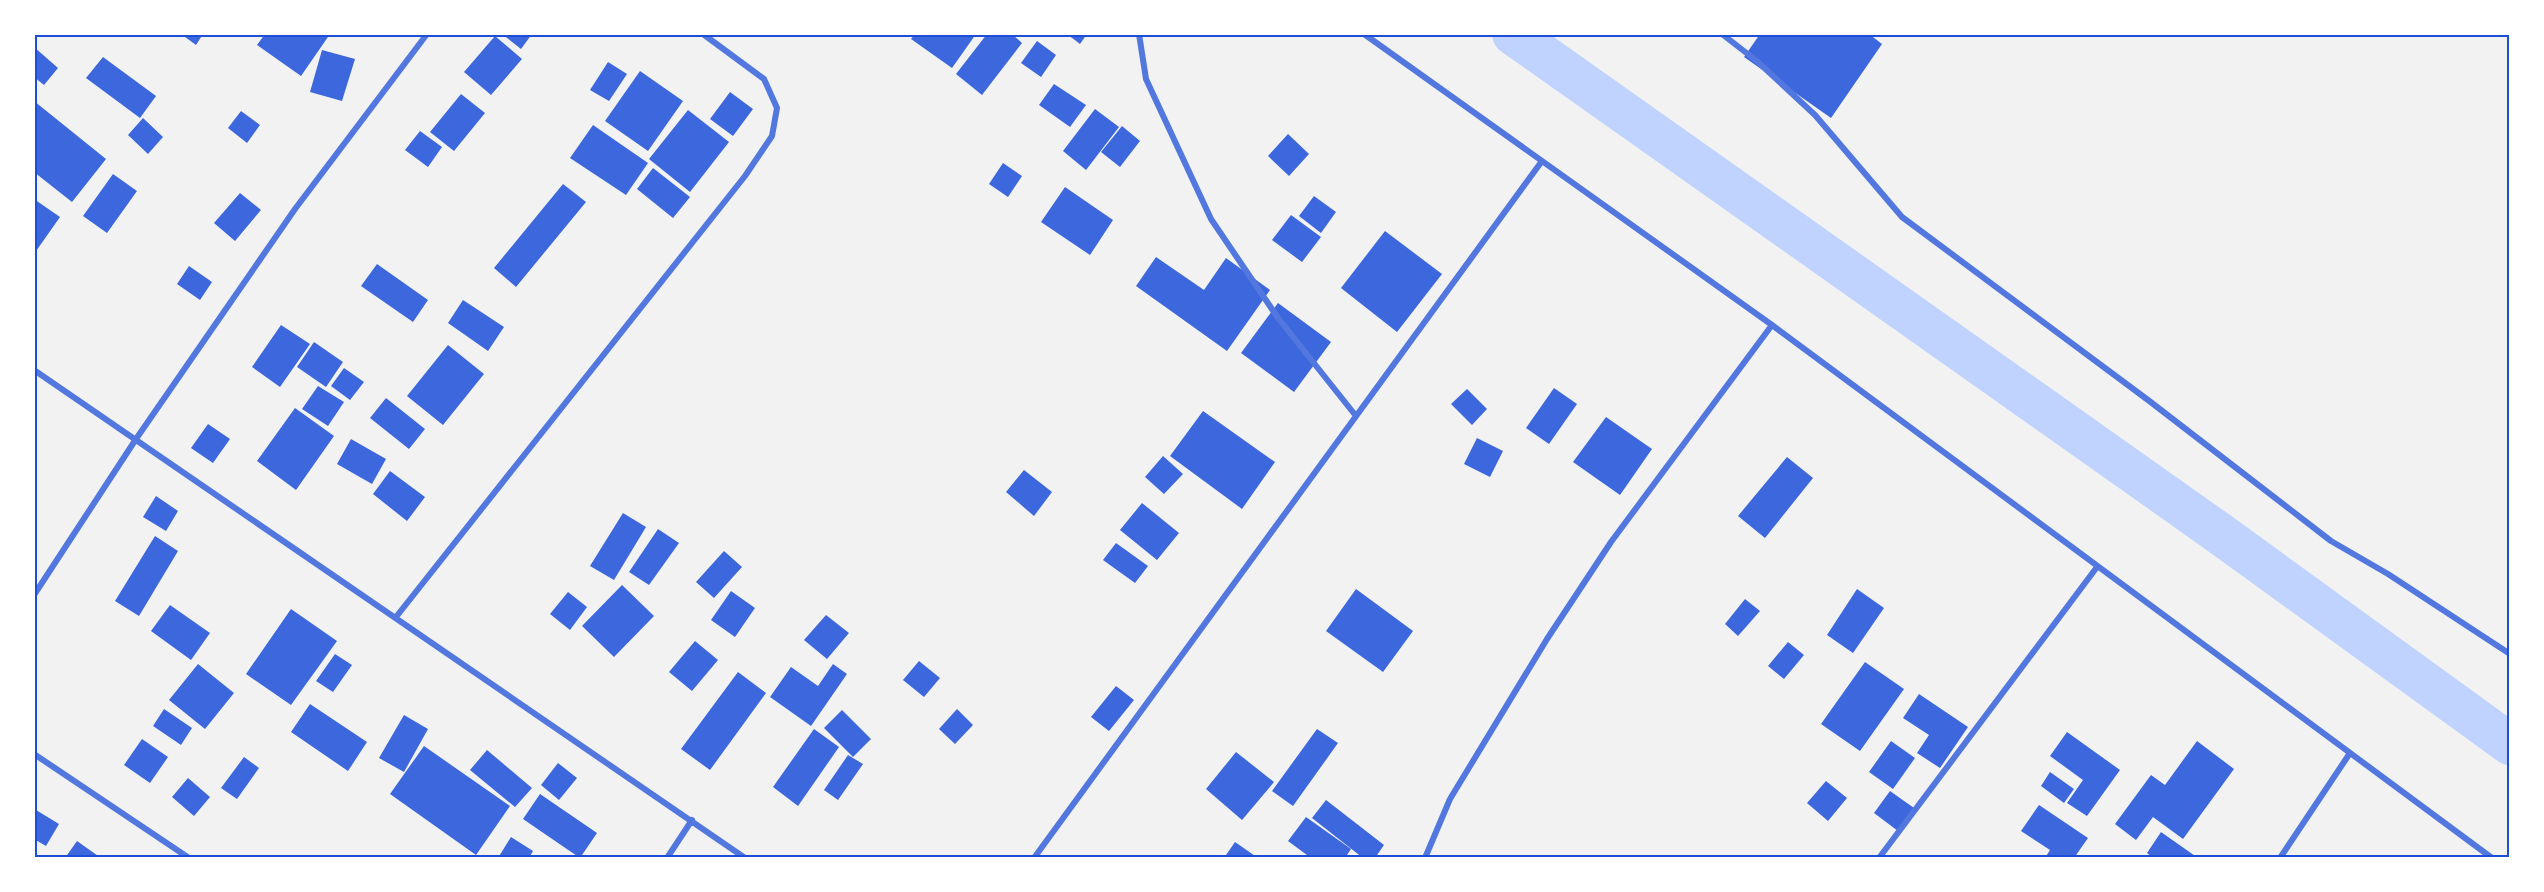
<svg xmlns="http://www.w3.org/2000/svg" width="2544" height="892" viewBox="0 0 2544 892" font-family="'DM Sans',sans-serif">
	<rect width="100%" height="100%" fill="#f2f2f2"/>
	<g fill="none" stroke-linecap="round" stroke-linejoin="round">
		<path stroke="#bfd3fe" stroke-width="42" d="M1513,34l706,499 291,211"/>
	</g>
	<path fill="#3d67dc" d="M181,34h22l-7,11z
		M265,34h65l-29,42 -44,-31z
		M502,34h30l-11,15z
		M915,34h61l-24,34 -41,-29z
		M987,34h25l10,9 -40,52 -26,-21z
		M1067,34h20l-7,10z
		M1760,34h109l13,10 -51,74 -87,-61z
		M495,36l27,23 -31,36 -27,-23z
		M1037,41l19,14 -15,22 -20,-14z
		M34,47l24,21 -14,17 -10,-8z
		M322,50l33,9 -13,42 -32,-9z
		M103,57l53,39 -16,22 -54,-40z
		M608,62l19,12 -18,27 -19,-11z
		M640,71l43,30 -35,50 -43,-30z
		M1054,84l32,21 -16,22 -31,-22z
		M730,92l23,17 -20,27 -23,-17z
		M461,94l24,19 -31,38 -24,-19z
		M34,101l72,58 -34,43 -38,-30z
		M1095,109l24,18 -33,43 -23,-19z
		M688,110l41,32 -39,50 -41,-33z
		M241,111l19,14 -13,18 -19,-15z
		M143,118l20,19 -15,17 -20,-19z
		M593,125l55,38 -22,32 -56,-37z
		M1122,126l18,15 -20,26 -19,-15z
		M420,131l22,16 -14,20 -23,-17z
		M1288,134l21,20 -20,22 -21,-20z
		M1003,163l19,13 -14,21 -19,-13z
		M653,168l37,29 -17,21 -36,-29z
		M113,174l24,17 -30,42 -24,-17z
		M563,184l23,18 -70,85 -22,-19z
		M1065,187l48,33 -23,35 -49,-33z
		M240,193l21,17 -26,31 -21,-18z
		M1314,196l22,16 -15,21 -22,-17z
		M34,199l26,18 -26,37z
		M1291,215l30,22 -19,25 -30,-22z
		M1385,231l57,43 -45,58 -56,-44z
		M1156,257l48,33 22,-32 44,32 -43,61 -91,-65z
		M377,264l51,36 -15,22 -52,-36z
		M189,266l23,16 -12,18 -23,-16z
		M463,300l41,27 -16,24 -40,-28z
		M1278,303l53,39 -37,50 -53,-39z
		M281,325l29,19 -30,43 -28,-20z
		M314,342l29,20 -17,25 -29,-20z
		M448,345l36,29 -41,51 -36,-29z
		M344,368l20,14 -14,18 -19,-14z
		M318,386l26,16 -16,24 -26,-17z
		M1554,388l23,16 -28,40 -23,-16z
		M1467,389l20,20 -15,16 -21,-21z
		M386,398l39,31 -16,20 -39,-31z
		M295,408l39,28 -38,54 -39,-29z
		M1203,411l72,51 -33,47 -72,-53z
		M1606,417l46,32 -32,46 -47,-33z
		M208,424l22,15 -17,24 -22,-15z
		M1477,438l26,13 -13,26 -26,-13z
		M351,439l35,20 -14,25 -35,-20z
		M1163,456l20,18 -19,20 -19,-17z
		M1787,457l26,21 -48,60 -27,-22z
		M1024,470l28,22 -18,24 -28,-24z
		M390,471l35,26 -18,24 -34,-27z
		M156,496l22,15 -12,20 -23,-14z
		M1142,503l37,30 -22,27 -37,-30z
		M623,513l23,14 -32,53 -24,-14z
		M658,529l21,14 -30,42 -20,-13z
		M155,536l23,15 -39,65 -24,-15z
		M1116,543l32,23 -13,17 -32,-23z
		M724,551l18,16 -28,31 -18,-16z
		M622,585l32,31 -40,41 -32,-31z
		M1356,589l57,42 -30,41 -57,-41z
		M1857,589l27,19 -31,45 -26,-18z
		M731,591l24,17 -20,29 -24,-17z
		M568,592l19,15 -17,23 -20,-16z
		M1745,599l15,12 -22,25 -13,-12z
		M170,605l40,28 -19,27 -40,-29z
		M291,609l46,32 -46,64 -45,-31z
		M826,615l23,18 -22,26 -23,-19z
		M695,641l23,19 -26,31 -23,-19z
		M1788,642l16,13 -20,24 -16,-13z
		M335,654l17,11 -19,27 -17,-11z
		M919,661l21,17 -16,19 -21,-17z
		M1865,662l39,27 -44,62 -39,-27z
		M198,664l36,29 -29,36 -36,-29z
		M833,664l14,10 -36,52 -41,-29 21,-30 27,19z
		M738,672l28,21 -56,77 -29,-21z
		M1116,686l18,14 -25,31 -18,-14z
		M1919,694l49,33 -28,41 -23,-15 12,-18 -26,-17z
		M310,704l57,38 -19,29 -57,-39z
		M164,709l28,19 -11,17 -28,-19z
		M957,709l16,16 -18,19 -16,-15z
		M842,710l29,29 -18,18 -29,-29z
		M404,715l24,14 -24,43 -25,-14z
		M814,729l25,18 -41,59 -25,-19z
		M1317,729l21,14 -45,63 -21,-15z
		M2067,732l53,38 -33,46 -20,-13 16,-23 -33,-24z
		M142,739l26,18 -18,26 -26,-18z
		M1891,741l24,17 -22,31 -24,-17z
		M2197,741l37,28 -51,70 -30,-22 -17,23 -21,-16 36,-49 14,10z
		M424,746l86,60 -34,49 -86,-61z
		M487,750l45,38 -17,19 -45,-37z
		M1236,752l38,30 -32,38 -36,-31z
		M848,755l15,9 -25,36 -14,-10z
		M244,757l15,11 -22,31 -16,-11z
		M558,763l19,15 -18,22 -18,-15z
		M2050,772l24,17 -10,14 -23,-17z
		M188,778l22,19 -16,19 -22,-19z
		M1826,781l21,17 -19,23 -21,-18z
		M1890,791l24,17 -16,23 -24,-18z
		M540,794l57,39 -17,25 -57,-39z
		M1326,800l58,45 -9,13h-12l-51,-40z
		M2039,805l49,33 -14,20h-29l5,-8 -29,-19z
		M36,810l23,14 -13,22 -12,-7z
		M1306,817l45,32 -6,9h-34l-23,-17z
		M2161,832l37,26h-45l-6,-5z
		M511,837l22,14 -4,7h-31z
		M77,841l24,17h-36z
		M1235,842l23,16h-34z"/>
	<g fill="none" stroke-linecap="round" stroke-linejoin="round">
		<path stroke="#5277de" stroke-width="6" d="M1139,34l7,45 65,140 67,99 78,98
			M1364,34l408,291 720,533
			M1722,34l36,28 57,53 87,102 246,183 183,141 57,33 122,80
			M34,370l711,488
			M34,595l102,-156 159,-230 132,-175
			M396,617l349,-441 27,-40 5,-28 -13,-29 -61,-45
			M34,754l155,104
			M667,858l25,-38
			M1034,858l508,-697
			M1425,858l25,-59 97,-160 64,-97 161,-217
			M1879,858l218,-291
			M2280,858l70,-105"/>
	</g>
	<rect width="2544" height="892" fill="none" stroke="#ffffff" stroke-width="72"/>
	<rect x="36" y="36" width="2472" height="820" fill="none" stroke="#1d4ed8" stroke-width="2"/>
</svg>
